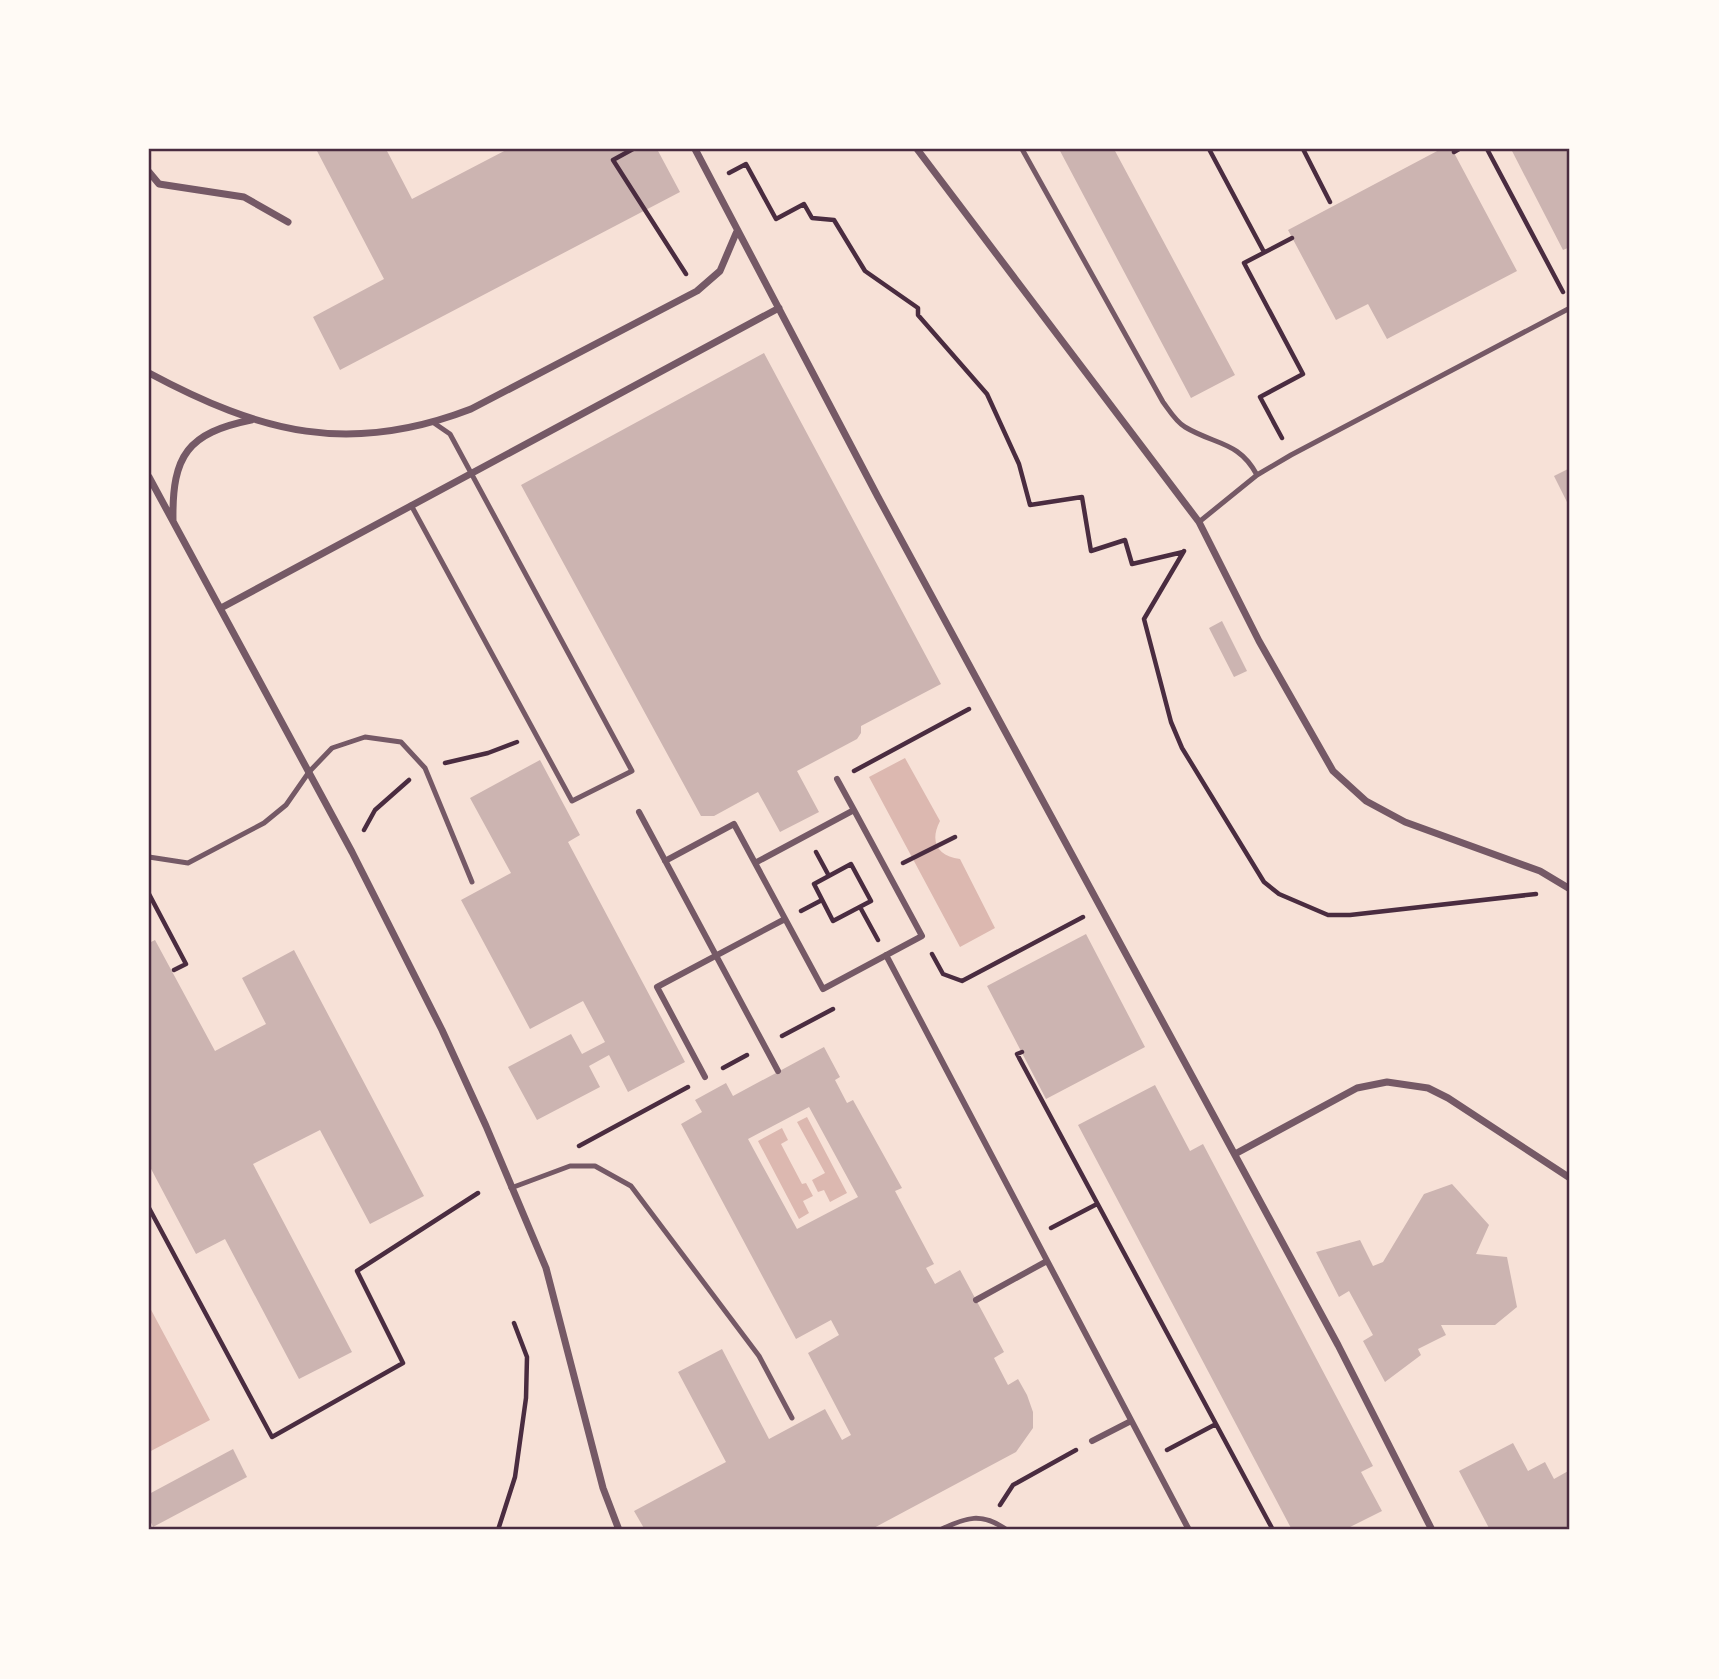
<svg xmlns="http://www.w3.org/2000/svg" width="1719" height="1679" viewBox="0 0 1719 1679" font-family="Overpass,sans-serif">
	<rect width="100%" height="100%" fill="#f7e1d7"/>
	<path fill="#dcb8b0" d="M905,758l35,63c-11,21 -2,35 20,38l35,69 -35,19 -91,-170z
		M807,1117l40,76 -17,9 -6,-12 -6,2 -6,-12 13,-7 -28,-51z
		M782,1128l6,12 -7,4 21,40 4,-1 7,13 -10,5 6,12 -10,6 -41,-78z
		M149,1306l61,114 -61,32z"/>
	<path fill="#ccb4b1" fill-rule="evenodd" d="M316,149h70l26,50 96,-50h149l23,43 -340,178 -27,-53 71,-38z
		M1059,149h55l121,226 -44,23z
		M1441,149h11l65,122 -130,68 -19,-35 -32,16 -48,-90z
		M1511,149h59v98l-7,3z
		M764,353l177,331 -80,42v7l-4,6 -60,32 22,41 -39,20 -22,-40 -44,24h-13l-180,-331z
		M1570,468v40l-16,-32z
		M1222,621l25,50 -13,6 -25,-49z
		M540,760l40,75 -12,7 117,220 -57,30 -19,-37 -20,11 11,21 -63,33 -29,-53 63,-33 11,20 23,-12 -22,-41 -53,28 -69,-129 50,-27 -41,-75z
		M1086,934l59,113 -99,52 -59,-113z
		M155,940l60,111 51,-27 -24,-46 52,-28 130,246 -54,28 -50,-94 -67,34 99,188 -53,27 -74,-140 -29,15 -47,-89v-222z
		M824,1047l16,30 -5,3 12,23 6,-3 49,88 -7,3 39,73 -8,4 9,16 25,-14 44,82 -10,6 14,27 10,-6 9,16 6,17v16l-17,24 -146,78h-225l-11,-19 92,-49 -48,-90 44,-23 47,90 56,-30 17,31 9,-5 -43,-82 31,-18 -8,-15 -35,19 -115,-215 21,-12 -7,-12 31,-17 7,13zM809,1107l49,90 -61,32 -49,-90z
		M1155,1085l35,66 13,-7 170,322 -12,6 21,39 -38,19h-52l-214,-405z
		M1452,1184l37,41 -13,29 31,3 10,50 -22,18h-54l5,10 -28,14 3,6 -36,27 -22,-41 10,-6 -24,-44 -10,6 -23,-45 44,-12 13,26 10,-4 41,-68z
		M1513,1443l15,28 17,-9 9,17 16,-9v60h-80l-31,-59z
		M233,1449l14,28 -94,50 -4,-9v-24z"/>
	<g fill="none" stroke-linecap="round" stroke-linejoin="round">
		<path stroke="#4a2c40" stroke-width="4.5" d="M633,149l-20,11 73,114
			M1209,149l55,103
			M1303,149l27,53
			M1487,149l76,143
			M1454,152l5,-3
			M729,173l17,-9 30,55 28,-15 8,14 22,2 31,51 53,37v7l69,79 32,70 11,41 52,-8 9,54 34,-11 7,24 51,-12
			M1282,438l-22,-41 43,-23 -59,-111 48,-25
			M1184,551l-40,68 27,103 11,26 82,134 15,12 49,21h22l186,-21
			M445,763l43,-10 29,-11
			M854,771l115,-62
			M364,830l11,-20 34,-30
			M816,852l13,24
			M903,863l52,-26
			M851,864l20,37 -38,20 -19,-37z
			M149,894l37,70 -12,6
			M860,907l18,33
			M801,911l21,-11
			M932,954l11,20 19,7 121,-64
			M782,1036l51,-27
			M1022,1052l-5,2 256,476
			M723,1068l24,-13
			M579,1146l109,-59
			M149,1208l123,229 131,-74 -46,-92 121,-78
			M1051,1228l46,-24
			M1167,1450l49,-26
			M1000,1505l13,-20 63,-35
			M361,1530h13
			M498,1530l17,-53 11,-79 1,-41 -13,-34"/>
		<path stroke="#755966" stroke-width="5" d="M1022,149l141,253c6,8 13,20 22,25 30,18 54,14 72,48
			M411,505l161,296 60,-30 -182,-337 -16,-11
			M1199,522l58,-47 34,-20 279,-147
			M149,857l39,6 76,-40 22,-18 23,-33 23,-24 33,-11 36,5 24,26 47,114
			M511,1188l59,-22h25l36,20 128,170 33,62
			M940,1530c26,-13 42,-18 67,0"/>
		<path stroke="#755966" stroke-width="6" d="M837,779l17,31
			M854,810l68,126 -99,53 -68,-126z
			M639,812l139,259
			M665,861l69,-37 21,39
			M886,955l303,575
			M705,1077l-48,-90 128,-68
			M976,1300l71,-39
			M1092,1441l39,-20"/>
		<path stroke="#755966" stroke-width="7" d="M695,149l183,348 460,848 94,185
			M917,149l282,373 60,119 74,130 33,30 39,21 135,49 30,18
			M149,172l10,12 85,13 44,25
			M149,373c112,60 200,83 322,36l226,-118 23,-20 17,-40
			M149,477l203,375 90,178 44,96 60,142 57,220 16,42
			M173,520c-1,-65 15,-87 78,-100
			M221,608l558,-300
			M1235,1154l122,-66 30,-6 41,6 20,10 122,80"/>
	</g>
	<rect width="1719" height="1679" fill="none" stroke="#fffaf5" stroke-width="301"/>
	<rect x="150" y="150" width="1418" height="1378" fill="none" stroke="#4a2c40" stroke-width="2.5"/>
</svg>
